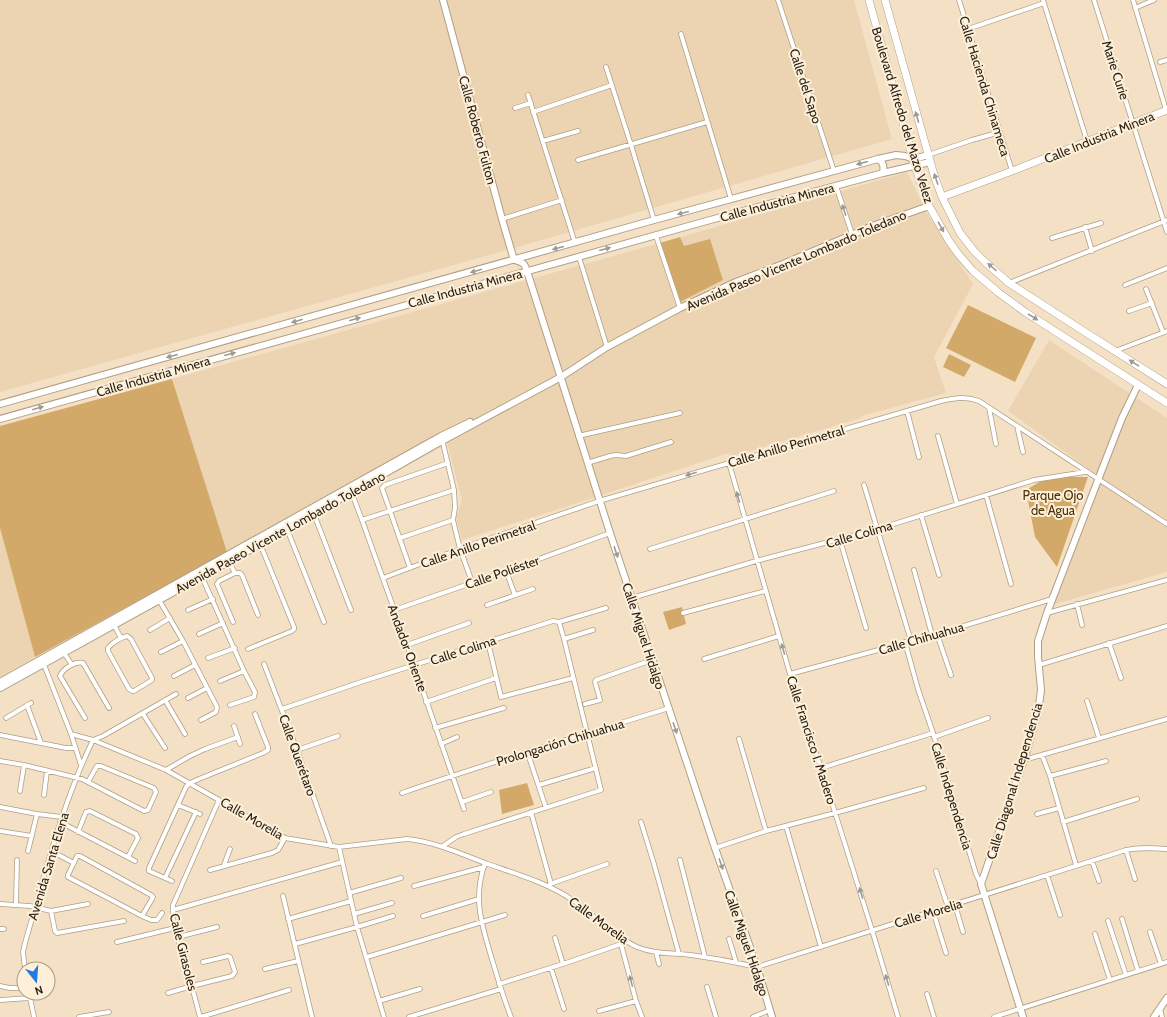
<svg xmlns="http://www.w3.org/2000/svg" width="1167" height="1017" viewBox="0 0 1167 1017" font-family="Cabin,sans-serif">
	<rect width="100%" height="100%" fill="#f4e1c5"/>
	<path fill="#ecd4b3" d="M0,0h854l38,139 -392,113 -500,140z
		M907,172l20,41 46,71 -39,73 12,36 -85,23v2l-131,39 -1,-4 -19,6 -114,38 -134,43 -6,-23 6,-17 -15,-57 -220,109 -55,-173 488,-136z
		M1049,340l118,78v154l-112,32 46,-126 -93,-67z
		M0,528l35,129 -35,20z"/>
	<path fill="#d3a969" d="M680,237l4,9 26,-7 13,41 -43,22 -20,-59z
		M968,305l68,33 -21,44 -69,-34z
		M949,354l22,11 -7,12 -21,-10z
		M172,379l55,173 -192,105 -35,-129v-102z
		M1048,477h40l-31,90 -22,-30 -9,-47z
		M682,607l4,17 -17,6 -6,-18z
		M527,783l7,22 -32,9 -3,-24z"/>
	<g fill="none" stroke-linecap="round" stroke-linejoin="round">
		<defs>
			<path id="street" d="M778,0l56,171
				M959,0l53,171
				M1043,0l44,141
				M1094,0l73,232
				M1133,0l33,110
				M1135,8l19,-8
				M968,29l76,-26
				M681,34l50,165
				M1160,62l7,-2
				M606,67l25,78 23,75
				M528,95l47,148
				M515,108l16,-5
				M533,112l79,-27
				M543,141l35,-10
				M928,155l44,-15 28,-8
				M578,160l129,-38
				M836,186l16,48
				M502,219l60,-19
				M1085,227l7,24
				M656,236l24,72
				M1052,238l49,-15
				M579,257l28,90
				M1009,283l158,-63
				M1125,285l42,-17
				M1146,289l17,43
				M1129,311l23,-8
				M1115,351l52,-20
				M989,408l7,36
				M907,411l12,46
				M1017,426l6,26
				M578,436l102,-23
				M938,436l19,68
				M442,439l12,51 1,18 -2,12 7,29 12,33
				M587,463l23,-7 6,-1 10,1 45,-14
				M729,463l61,211 31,94 51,162 26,87
				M864,485l47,156
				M351,491l11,29 52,145 50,144
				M986,495l25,89
				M313,514l4,8 34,88
				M921,515l18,60
				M362,520l92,-30
				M287,529l37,93
				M400,538l53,-18
				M840,540l26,88
				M650,549l184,-58
				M228,560l7,13
				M410,568l-28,-80 3,-3 63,-22
				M914,570l18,65
				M506,571l9,24
				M202,577l42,94 11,21 -1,5 -24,8
				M383,578l77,-29 139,-48 342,-100c15,-3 24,-5 38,0l188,123
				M632,598l124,-37 122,-32 156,-49 51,-8
				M159,600l24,41 34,66 -1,5 -15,8
				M1077,604l5,21
				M487,605l46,-16
				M188,610l25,-11
				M394,610l112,-39 104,-38
				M683,613l82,-22
				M1047,613l120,-33
				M233,622l-16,-38 2,-3 16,-8h5l2,2 16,40
				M559,622l47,-14
				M114,625l7,13
				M150,630l20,-12
				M199,634l24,-11
				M937,634l14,41
				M127,636l4,3 21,39v2l-18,11h-2l-3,-2 -21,-38v-3c5,-6 12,-10 19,-12z
				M564,639l29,-9
				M488,642l13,55 72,-19
				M905,642l13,47 15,44 43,141 5,10
				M1109,643l12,35
				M407,645l62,-22
				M248,649l44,-18 2,-2v-2l-31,-76 -4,-6
				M161,652l22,-11
				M64,653l8,12
				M208,658l27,-10
				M704,659l75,-23
				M43,662l28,72 10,31
				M264,664l33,86 34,96
				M1039,665l128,-39
				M790,674l147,-40 115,-35
				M174,676l21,-11
				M220,681l24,-10
				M188,698l19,-10
				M165,700l20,34
				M1087,701l12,37
				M426,702l70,-24
				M585,704l15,-4 -5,-18 1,-2 56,-20
				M27,705l14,38
				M282,709l82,-28 189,-60 6,1 5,17 37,151 -137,44 -8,3 -13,9
				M143,714l22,34
				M6,718l25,-15
				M85,718l-25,-42c3,-8 16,-15 23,-13l26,45
				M234,726l6,18
				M435,728l69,-20
				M71,734l22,6 73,30 53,30 66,38 54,9 68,-8c29,3 54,15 81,25 29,10 60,19 86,37 20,14 41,36 63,46 17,7 36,6 54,8 22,3 44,7 66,12l369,-117c14,-3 27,-2 41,-1
				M0,735l66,13h9
				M934,737l54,-19
				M739,739l27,92
				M93,740l10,-4 73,-42
				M441,744l16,-7
				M297,750l41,-14
				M527,751l19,57
				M1042,755l8,21 26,89
				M1024,760l143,-41
				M0,761l24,4 58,14 62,32 4,-1 8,-18 -2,-4 -53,-22h-4l-9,16
				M821,768l112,-35
				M166,770l24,-14 15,-7 33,-12
				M1050,776l56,-15
				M539,785l57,-17
				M20,791l4,-26
				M402,793c88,-31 178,-57 267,-85
				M44,795l3,-24
				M462,802l29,-10
				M178,805l22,9
				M0,807l37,7 25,3
				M531,812l20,72
				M1037,814l22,-6
				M60,822l75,39
				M641,822l13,42 25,90
				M1063,822l74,-23
				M786,826l35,121
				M0,831l32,5
				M78,832l8,-20 4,-1 46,23 2,4 -10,19
				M339,847l18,80 27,90
				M715,848l51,-17 69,-18 89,-25
				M1126,850l9,29
				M28,851l9,-37
				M51,851l23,12
				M680,860l25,97
				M1092,861l7,20
				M485,863c-12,34 -4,60 6,93 6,20 12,41 20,61
				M224,865l6,-16
				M210,870l62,-17 6,-3 7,-12
				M936,871l12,36
				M1047,875l13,40
				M165,878l31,-66
				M172,881l-23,-10v-3l37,-81 4,-4 9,-4 64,-26 5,-3v-3l-13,-33
				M550,884l57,-20
				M414,886l70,-19
				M349,893l52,-15
				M283,896l29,121
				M0,904l30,2 21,5 37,-7
				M16,904l1,-44
				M955,905l8,27
				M173,910l169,-48
				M51,911l4,20 2,2 67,-12
				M933,911l13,42
				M354,914l38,-11
				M142,916l10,-17 1,-2 -2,-2 -71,-39h-3l-9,19v2l74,39 9,4h6l5,-7
				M423,916l56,-17
				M288,919l63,-18
				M1122,919l16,52
				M1108,921l18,54
				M0,929h4
				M1150,932l11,32
				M1095,934l15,46
				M178,937l39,-10
				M555,938l8,26
				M729,939l7,23
				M117,942l58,-14
				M295,944l62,-17 36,-11
				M621,944l15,57 6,16
				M656,952l3,12
				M367,957l138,-42
				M551,968l13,41
				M25,969l-2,-17 2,-9c20,-69 37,-139 68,-203
				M265,969l33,-8
				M499,984l64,-20 58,-20 6,-3
				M0,986l10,2h14
				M707,987l9,30
				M29,993l5,24
				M168,993l24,-7 40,-10 3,-4 -5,-15 -2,-1 -25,6
				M927,994l7,23
				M0,1000l30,-2
				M379,1001l41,-12
				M1160,1009l2,8
				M599,1011l37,-10
				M79,1017l30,-5
				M200,1017c-5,-18 -9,-36 -15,-54 -5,-18 -14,-39 -12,-58l46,-105
				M201,1017l88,-27
				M409,1017l92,-28
				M753,1017l17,-7
				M994,1017l173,-55"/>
			<path id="secondary" d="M443,0l59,219 12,41
				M878,159c6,4 6,8 5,14
				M515,260c9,3 9,3 12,11l83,262 77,230 28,85 42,119 15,50
				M0,404l654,-184 224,-61 18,-4 9,1 9,3 14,-4
				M0,419l703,-197 180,-49 47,-11
				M0,682l441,-246 29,-14
				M0,688l259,-143 183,-104 119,-64 46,-30 73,-39 56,-26 47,-18 92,-39 54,-19
				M1023,1017l-42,-133 43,-124 14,-48 3,-22 -3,-34v-15l9,-28 56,-146 19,-49 16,-33
				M1154,1017l13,-19"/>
			<path id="primary" d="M869,0l46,166 14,40 20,35 10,14 14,16 26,22 26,19 142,91
				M885,0l49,175 8,22 18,36 14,18 11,11 24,21 76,49 82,52
				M942,197l70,-26 155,-61"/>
		</defs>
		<use href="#street" stroke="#b09e83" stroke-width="5.5"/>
		<use href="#secondary" stroke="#b09e83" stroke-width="8"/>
		<use href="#primary" stroke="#b09e83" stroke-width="8"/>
		<use href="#street" stroke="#fff" stroke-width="4"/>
		<use href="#secondary" stroke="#fff" stroke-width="6"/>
		<use href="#primary" stroke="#fff" stroke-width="7"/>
	</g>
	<defs><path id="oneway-solid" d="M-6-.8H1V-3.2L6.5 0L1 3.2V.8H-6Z"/></defs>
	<g fill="#9d9a95">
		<use href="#oneway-solid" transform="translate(917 117) rotate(-106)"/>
		<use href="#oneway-solid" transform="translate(862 163) rotate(165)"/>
		<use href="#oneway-solid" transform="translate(936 179) rotate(-109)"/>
		<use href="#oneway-solid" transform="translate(844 210) rotate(-108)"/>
		<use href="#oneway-solid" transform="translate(683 213) rotate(166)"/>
		<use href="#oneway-solid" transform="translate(941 227) rotate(61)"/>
		<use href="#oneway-solid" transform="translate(558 248) rotate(165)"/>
		<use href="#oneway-solid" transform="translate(605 249) rotate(-15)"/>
		<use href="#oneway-solid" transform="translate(992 267) rotate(-139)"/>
		<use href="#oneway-solid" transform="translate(476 271) rotate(164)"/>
		<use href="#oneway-solid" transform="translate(1033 317) rotate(32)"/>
		<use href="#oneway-solid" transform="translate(355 319) rotate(-16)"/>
		<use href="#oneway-solid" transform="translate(297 321) rotate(164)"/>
		<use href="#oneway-solid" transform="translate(230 354) rotate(-15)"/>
		<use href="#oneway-solid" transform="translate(172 356) rotate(165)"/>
		<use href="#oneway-solid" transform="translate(1134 363) rotate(-148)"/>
		<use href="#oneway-solid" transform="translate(38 408) rotate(-16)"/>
		<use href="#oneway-solid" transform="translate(691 474) rotate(163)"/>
		<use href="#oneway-solid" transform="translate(738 497) rotate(-106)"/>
		<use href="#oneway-solid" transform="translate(616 552) rotate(71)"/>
		<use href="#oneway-solid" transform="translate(783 649) rotate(-106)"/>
		<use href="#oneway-solid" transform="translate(675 728) rotate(71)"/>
		<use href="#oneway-solid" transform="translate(721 864) rotate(71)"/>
		<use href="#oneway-solid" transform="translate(861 893) rotate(-108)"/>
		<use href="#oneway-solid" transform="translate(887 980) rotate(-107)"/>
		<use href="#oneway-solid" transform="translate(631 981) rotate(-105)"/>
	</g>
	<g text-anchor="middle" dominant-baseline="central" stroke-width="4" stroke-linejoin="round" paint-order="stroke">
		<g font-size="13" fill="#251e13" stroke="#feefd8">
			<text transform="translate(1116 70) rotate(72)">Marie Curie</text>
			<text transform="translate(806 86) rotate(72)">Calle del Sapo</text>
			<text transform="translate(985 86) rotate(73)">Calle Hacienda Chinameca</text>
			<text transform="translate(903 115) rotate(73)">Boulevard Alfredo del Mazo Velez</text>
			<text transform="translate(478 130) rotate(75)">Calle Roberto Fulton</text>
			<text transform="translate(1099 137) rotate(-22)">Calle Industria Minera</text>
			<text transform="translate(777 202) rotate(-15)">Calle Industria Minera</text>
			<text transform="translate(796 260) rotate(-23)">Avenida Paseo Vicente Lombardo Toledano</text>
			<text transform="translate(465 288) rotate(-15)">Calle Industria Minera</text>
			<text transform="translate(153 376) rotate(-16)">Calle Industria Minera</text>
			<text transform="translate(786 446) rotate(-16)">Calle Anillo Perimetral</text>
			<text transform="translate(280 532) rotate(-29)">Avenida Paseo Vicente Lombardo Toledano</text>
			<text transform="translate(859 534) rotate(-16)">Calle Colima</text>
			<text transform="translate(478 544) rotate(-19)">Calle Anillo Perimetral</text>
			<text transform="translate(502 572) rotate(-19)">Calle Poliéster</text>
			<text transform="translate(644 636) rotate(72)">Calle Miguel Hidalgo</text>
			<text transform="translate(921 638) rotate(-16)">Calle Chihuahua</text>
			<text transform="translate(408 648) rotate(70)">Andador Oriente</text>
			<text transform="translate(463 650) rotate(-18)">Calle Colima</text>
			<text transform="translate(812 740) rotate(72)">Calle Francisco I. Madero</text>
			<text transform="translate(560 742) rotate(-17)">Prolongación Chihuahua</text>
			<text transform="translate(298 755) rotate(70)">Calle Querétaro</text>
			<text transform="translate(1014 781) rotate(-73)">Calle Diagonal Independencia</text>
			<text transform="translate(952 796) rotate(73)">Calle Independencia</text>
			<text transform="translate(252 818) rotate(30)">Calle Morelia</text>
			<text transform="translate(48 866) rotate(-73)">Avenida Santa Elena</text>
			<text transform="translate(928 913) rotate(-17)">Calle Morelia</text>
			<text transform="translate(599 920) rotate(36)">Calle Morelia</text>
			<text transform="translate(747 943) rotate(71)">Calle Miguel Hidalgo</text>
			<text transform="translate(184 952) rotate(76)">Calle Girasoles</text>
		</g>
		<g font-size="13" fill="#493209" stroke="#feefd8">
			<text x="1053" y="495">Parque Ojo<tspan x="1053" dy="15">de Agua</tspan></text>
		</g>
	</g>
	<g transform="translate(36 981) rotate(163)"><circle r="19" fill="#feefd8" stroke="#a79b89"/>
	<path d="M0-3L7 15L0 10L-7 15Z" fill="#2678e3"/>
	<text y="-6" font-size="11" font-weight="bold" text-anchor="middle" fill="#251e13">N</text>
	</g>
</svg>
